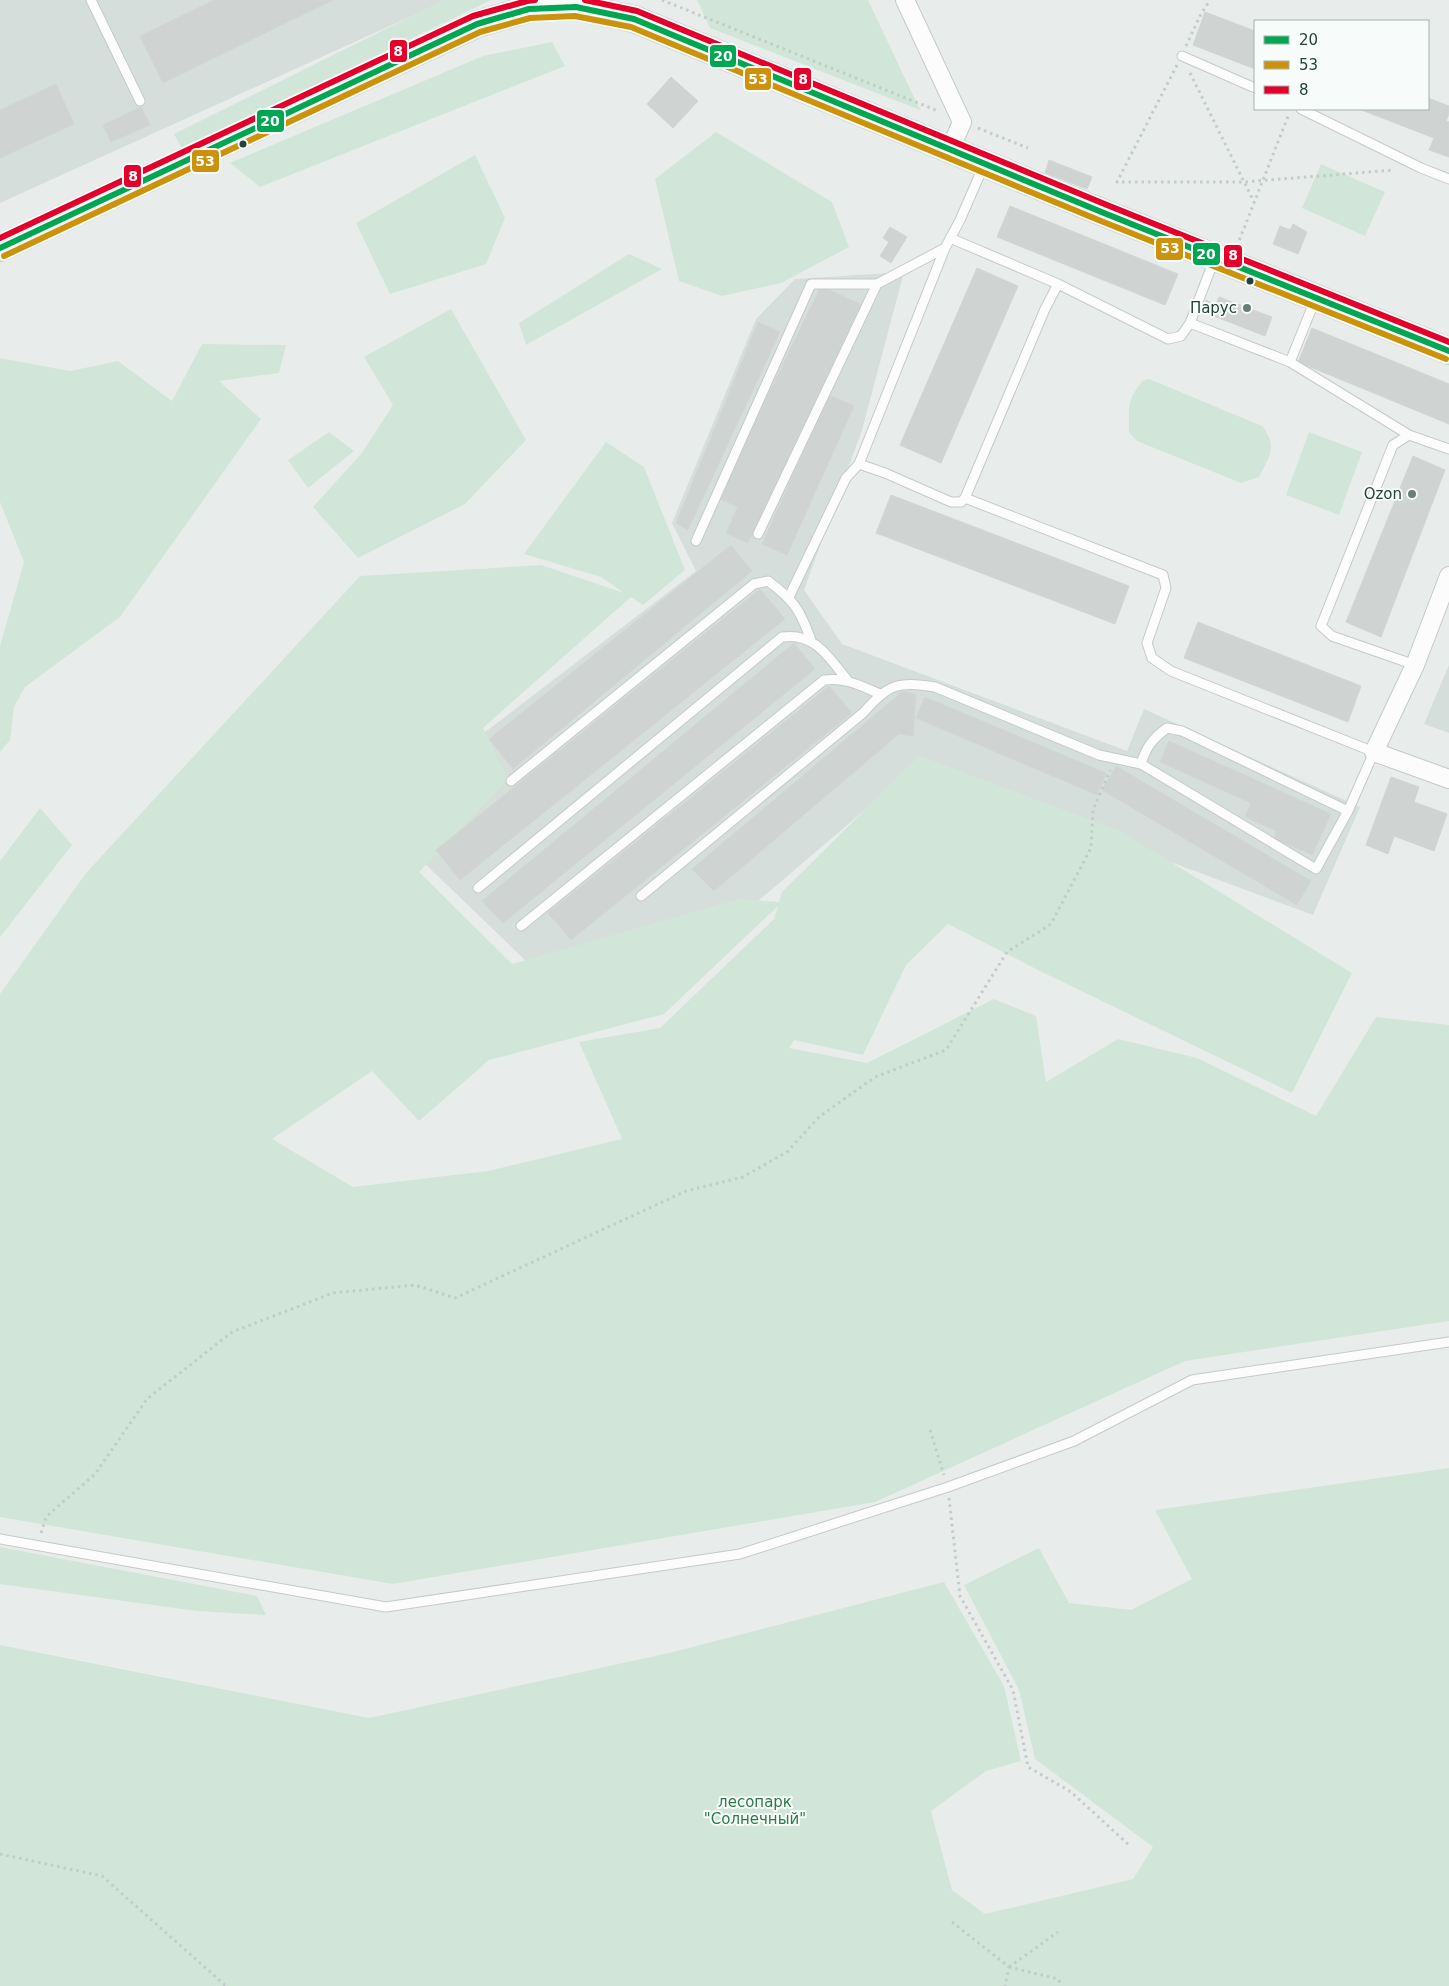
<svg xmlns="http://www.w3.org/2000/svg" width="1449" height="1986" viewBox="0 0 1449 1986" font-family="'DejaVu Sans',sans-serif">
	<rect width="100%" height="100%" fill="#e8edeb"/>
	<path fill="#d6dedb" d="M0,0h447l-447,203z
		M904,272l-42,158 -58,160 38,54 285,107 17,-42 216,98 -47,108 -398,-148 -172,147 -217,47 -107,-103 61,-122 216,-165 -24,-48 84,-204 39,-40z
		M1449,665v68l-25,-9z"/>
	<path fill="#d1e6d8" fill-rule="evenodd" d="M444,0h47l-309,149 -8,-15z
		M697,0h171l52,110 -210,-82z
		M552,42l13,24 -305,121 -30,-24 253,-107z
		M716,132l116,70 17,45 -68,36 -59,13 -43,-15 -24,-102z
		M475,155l30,63 -19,46 -96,30 -34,-71z
		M1321,164l64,28 -20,44 -63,-28z
		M629,254l33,15 -136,76 -7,-22z
		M451,309l75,131 -61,64 -107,54 -45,-51 48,-53 32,-49 -29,-48z
		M202,344l84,1 -7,28 -60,8 42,38 -141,198 -95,70 -11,20 -4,33 -10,12v-106l24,-84 -24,-60v-144l70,13 48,-10 54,40z
		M1149,379l113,47c16,20 8,30 -3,51l-18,6 -104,-42 -8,-9c0,-26 -3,-29 13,-51z
		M329,432l25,19 -46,37 -20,-28z
		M1309,432l53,20 -23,63 -53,-20z
		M606,442l38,25 41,103 -42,35 -12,-8 -148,131 25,51 -89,93 93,92 227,-65 40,3 3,-10 137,-136 201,75 232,142 -60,120 -248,-120 -96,-49 -42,41 -43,90 -69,-15 -5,8 78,15 127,-64 42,17 10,66 72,-43 79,19 119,58 60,-99 73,8v296l-264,40 -310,141 -482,82 -393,-67v-523l86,-121 274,-297 181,-11 83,28 -23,-16 -77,-23zM778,906l-4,13 -114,109 -81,14 43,97 -134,32 -135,16 -81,-48 100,-68 47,50 70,-61 175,-46z
		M40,808l32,37 -72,92v-76z
		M1449,1468v518h-1449v-341l369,73 300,-65 275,-71 60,104 17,75 -35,10 -55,40 21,79 33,24 148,-35 20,-32 -118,-88 -16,-69 -55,-105 75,-37 30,55 62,7 61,-31 -37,-69z
		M0,1547l257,49 9,19 -69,-4 -197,-27z"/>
	<path fill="#cfd4d2" stroke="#d1d6d4" d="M214,0h119l-170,83 -23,-47z
		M1205,12l50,19v38l-62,-24z
		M671,77l27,24 -25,27 -26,-24z
		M56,84l18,40 -74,34v-48z
		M1428,98l21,8v8l-3,7 3,1v35l-20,-7 5,-12 -75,-29h69z
		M141,107l9,18 -39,17 -8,-17z
		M1049,160l43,17 -5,12 -42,-16z
		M1010,206l168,68 -13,31 -168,-68z
		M1293,224l14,8 -9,22 -25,-10 7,-18 10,4z
		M890,227l17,10 -16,26 -11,-7 9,-14 -6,-4z
		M977,268l41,18 -77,177 -41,-18z
		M821,286l41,19 -114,238 -22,-10 12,-26 -20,-9z
		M1219,297l53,20 -7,19 -64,-25 5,-11 10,5z
		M758,322l22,10 -92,198 -12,-7z
		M1312,328l137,56v40l-151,-62z
		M829,395l25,11 -67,149 -25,-11z
		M1413,456l32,14 -64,167 -35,-15z
		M891,495l238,91 -14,38 -239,-91z
		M731,545l21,26 -239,198 -24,-30z
		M760,589l25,30 -325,261 -24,-30z
		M1198,622l163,64 -13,36 -164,-64z
		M794,643l21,26 -312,254 -21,-22z
		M829,686l23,27 -281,227 -23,-27z
		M902,692l14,2 -3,42 -14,-2 -185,157 -22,-22z
		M925,697l181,76 -9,22 -181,-77z
		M1169,741l162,73 -19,41 -38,-17 2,-7 -31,-14 6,-14 -91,-41z
		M1116,766l195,115 -14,24 -195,-115z
		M1391,777l28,10 -5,15 33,12 -13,37 -40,-15 -6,18 -22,-9z"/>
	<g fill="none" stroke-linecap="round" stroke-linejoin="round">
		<defs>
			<path id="lane" d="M91,0l49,101
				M1182,56l73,32
				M1301,109l120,59 28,11
				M950,238l108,46 110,55 13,-3 9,-13 100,39 119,73
				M1190,323l24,-63
				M1290,362l25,-62
				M859,464l86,-216 15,-28 24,-55
				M758,534l119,-250
				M696,541l115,-257h66l68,-36
				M789,597l57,-119 13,-14 26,9 66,29h10l4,-4 80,-189 13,-25
				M1415,665l-83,-29 -11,-10 72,-181 16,-10 40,14
				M1141,764c5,-17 12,-26 26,-36l15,3 166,80
				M511,781l243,-197 14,-3c26,19 32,29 43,59
				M478,888l304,-251c33,-5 47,21 66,44
				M641,896l222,-183c26,-29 34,-32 72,-26l164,68 42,9 175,105 32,-58 26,-59 -203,-81 -19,-13 -5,-15 19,-55 -3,-13 -198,-77
				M521,926l303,-246c21,-3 37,6 56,14
				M0,1539l386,68 354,-53 208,-67 126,-46 118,-61 257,-38"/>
			<path id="street" d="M905,0l57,122 -12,28
				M1449,576l-34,89 -41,87 75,27"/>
			<path id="secondary" d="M0,248l477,-224 52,-15 47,-2 58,12 470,194 345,138"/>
		</defs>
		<use href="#lane" stroke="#c5cac8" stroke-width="11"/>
		<use href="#street" stroke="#c5cac8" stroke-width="20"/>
		<use href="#secondary" stroke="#c3cbc8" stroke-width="28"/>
		<path stroke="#c3ccca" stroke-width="3" stroke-dasharray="2.5 4" stroke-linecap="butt" d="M662,0l276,111
			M1186,46l15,-32 9,-14
			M1177,65l-60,117h127l150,-12
			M1190,73l64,129
			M978,128l50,20
			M1237,246l52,-132
			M930,1430l14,45
			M949,1498l11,98 53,94 15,77 43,25 59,54
			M41,1533l5,-16 49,-43 52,-75 85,-67 101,-39 82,-8 40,13 231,-107 57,-14 44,-25 32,-35 56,-40 71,-27 61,-98 44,-28 40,-76 2,-38 17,-40
			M0,1854l102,22 124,110
			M952,1922l57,45 -4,19
			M1009,1967l49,-35
			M1009,1967l49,12 4,7"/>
		<use href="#lane" stroke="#fcfcfc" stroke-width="9"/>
		<use href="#street" stroke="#fcfcfc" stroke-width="18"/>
		<use href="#secondary" stroke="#fcfcfc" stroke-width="25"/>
		<defs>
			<path id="bus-1" d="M0,248l477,-224 52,-15 47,-2 58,12 470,194 345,138"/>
			<path id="bus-2" d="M4,256l476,-224 50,-14 45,-2 56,11 470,194 345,138"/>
			<path id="bus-3" d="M585,0l52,11 470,194 342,137
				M0,238l473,-222 54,-15 8,-1"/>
		</defs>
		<use href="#bus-1" stroke="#f7fbf9" stroke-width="10"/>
		<use href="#bus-2" stroke="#f7fbf9" stroke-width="10"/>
		<use href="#bus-3" stroke="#f7fbf9" stroke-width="10"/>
		<use href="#bus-1" stroke="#00a651" stroke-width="6"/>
		<use href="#bus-2" stroke="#cd920c" stroke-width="6"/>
		<use href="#bus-3" stroke="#e4002b" stroke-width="6"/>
	</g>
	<g fill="#24423a" stroke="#f7fbf9" stroke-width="2">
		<circle cx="243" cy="144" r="4.5"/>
		<circle cx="1250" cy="281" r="4.5"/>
	</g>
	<g fill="#697e78" stroke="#f7fbf9" stroke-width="2">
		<circle cx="1247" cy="308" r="5"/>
		<circle cx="1412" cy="494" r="5"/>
	</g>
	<g text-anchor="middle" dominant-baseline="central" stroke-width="4" stroke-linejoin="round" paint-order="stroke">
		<g font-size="15" fill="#24423a" stroke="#f7fbf9" text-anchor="end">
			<text x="1237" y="308">Парус</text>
			<text x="1402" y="494">Ozon</text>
		</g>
		<g font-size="15" fill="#2d7a4b" stroke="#f7fbf9">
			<text x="755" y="1802">лесопарк<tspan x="755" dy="17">"Солнечный"</tspan></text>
		</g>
	</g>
	<g stroke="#f7fbf9" stroke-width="2">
		<rect x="389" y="39" width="19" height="24" rx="5" fill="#e4002b"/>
		<rect x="709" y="44" width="28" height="24" rx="5" fill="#00a651"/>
		<rect x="793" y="67" width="19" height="24" rx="5" fill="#e4002b"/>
		<rect x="744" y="67" width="28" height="24" rx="5" fill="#cd920c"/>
		<rect x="256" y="109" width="29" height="24" rx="5" fill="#00a651"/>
		<rect x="191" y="149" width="29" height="24" rx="5" fill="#cd920c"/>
		<rect x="123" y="164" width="19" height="24" rx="5" fill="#e4002b"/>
		<rect x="1155" y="237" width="29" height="24" rx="5" fill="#cd920c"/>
		<rect x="1192" y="242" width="29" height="24" rx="5" fill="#00a651"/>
		<rect x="1223" y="244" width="20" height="24" rx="5" fill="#e4002b"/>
	</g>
	<g font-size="14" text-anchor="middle" font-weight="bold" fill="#fff">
		<text x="398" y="56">8</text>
		<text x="723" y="61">20</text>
		<text x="803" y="84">8</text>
		<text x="758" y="84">53</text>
		<text x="270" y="126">20</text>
		<text x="205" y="166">53</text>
		<text x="133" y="181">8</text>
		<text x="1170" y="253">53</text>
		<text x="1206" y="259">20</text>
		<text x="1233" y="260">8</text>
	</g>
	<rect x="1254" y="20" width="175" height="90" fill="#f7fbf9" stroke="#a3b1ad"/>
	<rect x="1264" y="36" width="25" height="8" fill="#00a651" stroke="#a3b1ad"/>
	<text x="1299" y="45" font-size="15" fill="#24423a">20</text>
	<rect x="1264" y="61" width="25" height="8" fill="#cd920c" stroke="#a3b1ad"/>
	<text x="1299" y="70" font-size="15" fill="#24423a">53</text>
	<rect x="1264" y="86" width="25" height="8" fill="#e4002b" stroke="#a3b1ad"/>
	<text x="1299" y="95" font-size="15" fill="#24423a">8</text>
</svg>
